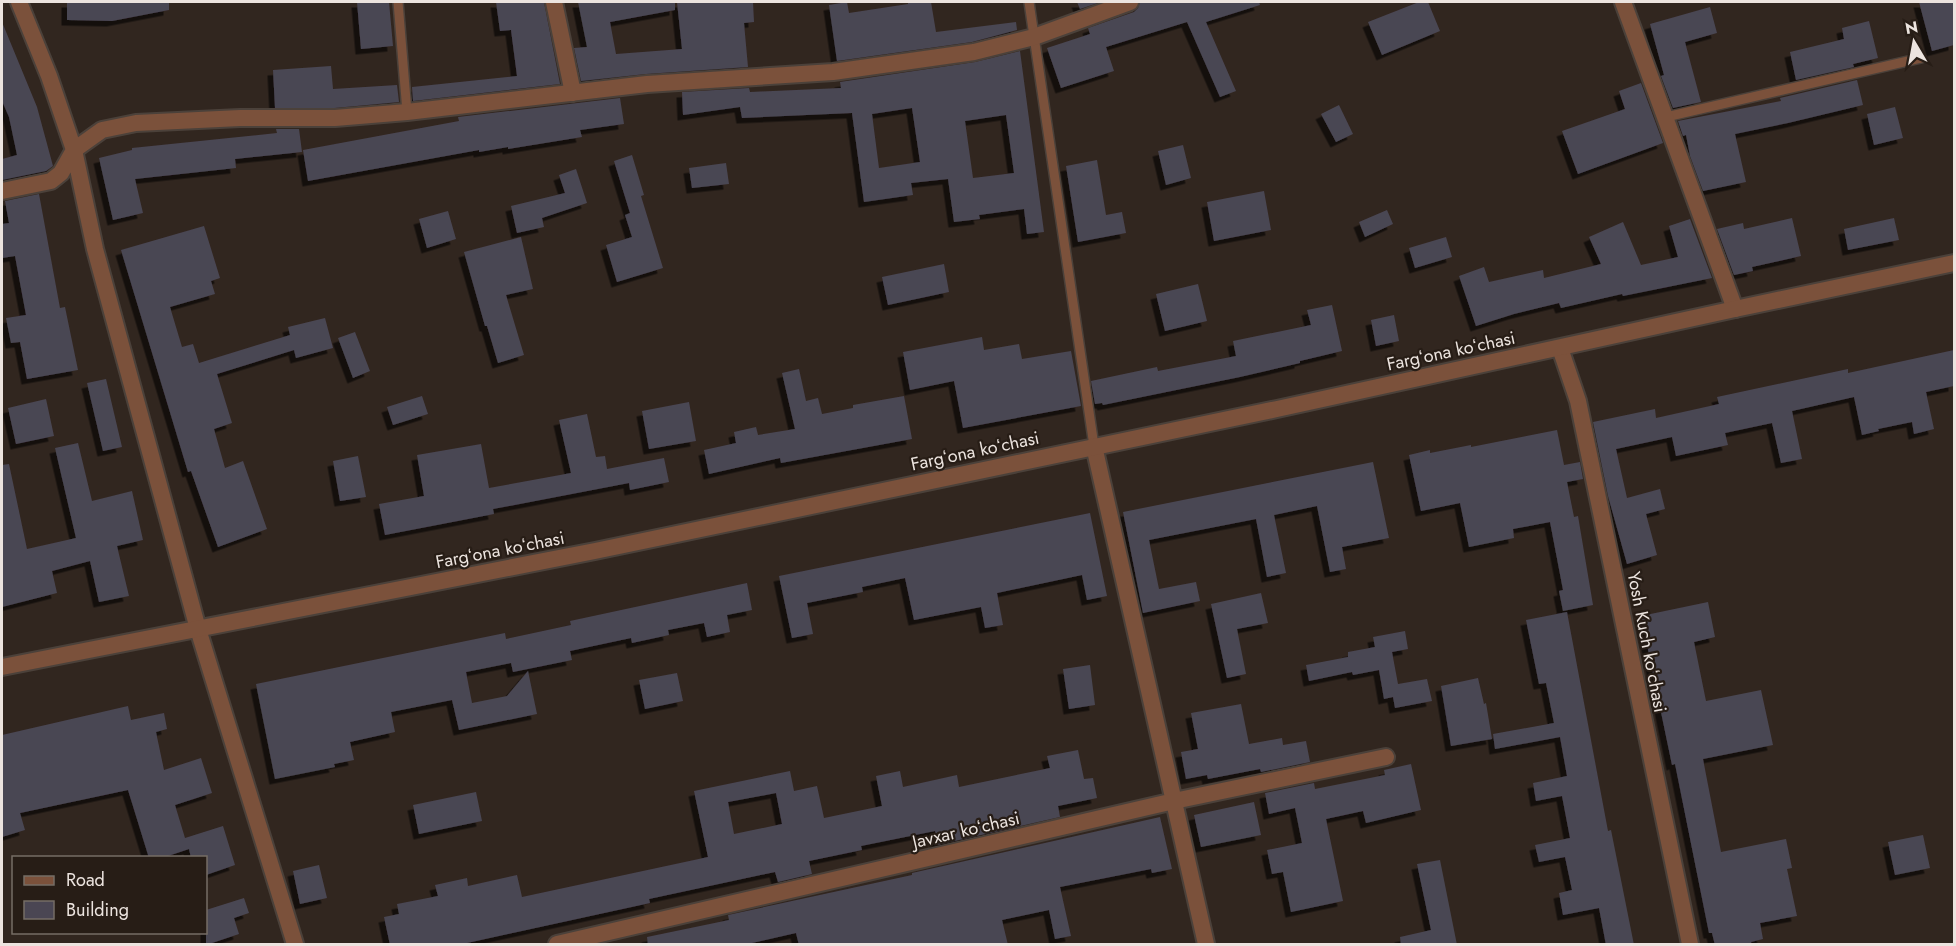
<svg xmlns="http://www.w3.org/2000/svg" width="1956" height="946" viewBox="0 0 1956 946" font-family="Jost,sans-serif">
	<defs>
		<filter id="shadow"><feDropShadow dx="-5.5" dy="5.5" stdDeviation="0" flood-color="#0009"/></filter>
	</defs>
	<rect width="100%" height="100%" fill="#31261f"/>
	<path fill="#4a4653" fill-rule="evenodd" filter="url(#shadow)" d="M67,2h102v8l-57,11 -45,-1z
		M357,2h32l4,44 -32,3z
		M496,2h48l16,82 -147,17 -1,-14 105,-11 -6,-46 -11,1z
		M578,2h97v8l-65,12 6,32 66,-5 -5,-47h76l1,20 -10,1 4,44 -102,7 -65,7 -7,-33 13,-1z
		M847,2l2,11 59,-9v-2h23l5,30 80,-10 1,8 -45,12 -135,19 -8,-56z
		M1077,2h24l-21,7z
		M1140,2h119l1,3 -54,17 30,69 -16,6 -33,-75 -81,25 8,24 -53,17 -14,-40 43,-14 -2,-6 46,-16 4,-4z
		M1419,2h9l12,29 -58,24 -14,-33z
		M1919,2h35v43l-22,6z
		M1710,7l7,26 -32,9 16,60 -28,6 -12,-32 3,-1 -14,-51z
		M1869,21l9,37 -25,6 1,3 -58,13 -6,-28 54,-13 -2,-11z
		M2,22l35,85 16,59 -7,5 -44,9v-21l15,-4 -8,-38 -7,-16z
		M1020,51l24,181 -17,2 -3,-25 -45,6 1,4 -26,3 -6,-43 -37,4 2,12 -49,7 -12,-89 -110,5 -2,-11 -57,8 -1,-23 67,-4 1,4 91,-4 -1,-6 135,-20zM912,108l8,54 -41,6 -7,-54zM1006,115l8,58 -41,5 -8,-57z
		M331,66l2,23 64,-4 2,17 -64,6h-60l-2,-38z
		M1857,80l6,25 -75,18 -53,11 11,48 -43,9 -13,-35 -4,-21 -3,1 -5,-15 103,-20 -1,-3z
		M1641,83l22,60 -85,31 -16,-43 63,-22 -6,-18z
		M620,98l4,26 -44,6 2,7 -74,12v-2l-29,5v-2l-171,31 -5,-31 156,-29 -1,-4z
		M1339,105l14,29 -17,8 -15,-28z
		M1895,107l8,31 -29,7 -7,-31z
		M276,129h23l3,23 -67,7 1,9 -101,11 8,34 -30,7 -14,-62 33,-8v-2l145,-15z
		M1183,145l8,33 -25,7 -8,-34z
		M632,155l12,40 -3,1 22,72 -46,14 -11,-37 26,-8 -7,-22 5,-2 -16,-52z
		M1097,160l9,55 16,-3 4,21 -48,9 -12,-76z
		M726,163l3,21 -37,4 -3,-20z
		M576,169l11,34 -45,15 2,9 -27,6 -6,-27 54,-13 -6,-18z
		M1264,191l7,39 -57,11 -7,-39z
		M39,194l21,114 5,-1 13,63 -51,9 -7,-37 -9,1 -5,-25 20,-3 -11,-59 -13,2v-34l7,-1 -4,-22z
		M1387,210l6,14 -28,13 -6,-15z
		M448,211l8,28 -29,9 -8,-29z
		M1792,218l9,38 -49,11 1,4 -19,4 -17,-46 26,-6 1,6z
		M1894,218l5,22 -51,10 -4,-21z
		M1690,219l22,59 -89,18 -1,-2 -61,14 -2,-5 -45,11 -38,12 -17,-50 25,-9 5,15 54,-12 1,8 57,-14 -12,-27 34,-15 18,43 37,-8 -9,-31z
		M204,226l16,52 -9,3 4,13 -45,13 12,40 11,-3 6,19 91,-28 -2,-8 37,-9 8,30 -37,10 -2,-8 -77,24 15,49 -18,6 11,39 18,-7 24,68 -49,18 -27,-76 -3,1 -67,-222z
		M521,237l12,52 -27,6 18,60 -26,8 -11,-37h-2l-21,-74z
		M1446,237l6,20 -37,11 -6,-20z
		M944,264l5,28 -61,13 -6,-28z
		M1198,284l9,37 -42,10 -9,-37z
		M1332,305l10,46 -42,10v2l-60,14 -137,28 -1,-2 -7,1 -4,-23 66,-14 1,4 78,-15 -3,-15 78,-16 -4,-15z
		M1394,315l5,26 -23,5 -5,-26z
		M355,332l15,39 -17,7 -15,-40z
		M982,337l2,13 35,-6 3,15 49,-8 10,55 -118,22 -9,-47 -44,9 -7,-38z
		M1954,350v36l-28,6 8,37 -20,5 -2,-12 -34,7 1,2 -17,4 -8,-38 -62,14 10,48 -21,4 -9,-40 -47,10 3,12 -52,11 -4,-19 -56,12 11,49 33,-9 5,20 -19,5 11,41 -30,9 -19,-68 -15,-74 62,-13 1,9 63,-14 -2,-7 131,-28v4z
		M799,369l7,32 12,-3 4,16 31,-6v-3l51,-9 8,43 -131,24 -1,-5 -71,16 -5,-24 32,-7 -2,-11 22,-5 2,8 37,-6 -13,-56z
		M106,379l16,68 -19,4 -16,-68z
		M422,396l6,18 -35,11 -6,-18z
		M46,399l8,37 -38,8 -8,-36z
		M689,402l7,39 -47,8 -7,-38z
		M587,414l9,43 9,-1 2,13 57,-11 5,24 -39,8 -1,-7 -136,26 1,5 -109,21 -6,-31 45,-8 -7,-41 64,-11 8,44 82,-15 -12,-53z
		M1557,430l7,35 16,-3 3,17 -16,3 7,35 4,-1 15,89 -30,6 -4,-20 4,-1 -13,-68 -37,7 1,9 -45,9 -9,-44 -39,8 -12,-56 21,-5v3l41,-8v2z
		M78,443l14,58 40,-10 11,49 -26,6 12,50 -30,6 -9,-41 -38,10 5,22 -55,14v-142l7,-1 18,85 49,-11 -21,-90z
		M358,456l8,41 -26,4 -7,-40z
		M1373,462l16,76 -47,9 4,22 -16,3 -13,-66 -43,9 12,58 -19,4 -11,-58 -107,21 10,49 37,-7 4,19 -57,12 -20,-101z
		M1090,513l17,83 -20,4 -5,-25 -85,18 6,32 -18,3 -4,-21 -67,13 -9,-42 -43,9 1,5 -56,11 6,31 -21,4 -13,-62z
		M747,583l5,27 -25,5 3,17 -23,5 -3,-14 -36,7 1,5 -37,8 -1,-5 -61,13 2,9 -59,12 -2,-9 -45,9 6,31 35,-7 21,-25 9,43 -78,16 -7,-30 -61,12 4,20 -45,10 4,18 -20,4 1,3 -60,12 -19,-95 249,-51 1,6 65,-14 -1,-4z
		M1261,593l7,30 -31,6 9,45 -19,4 -16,-74z
		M1708,602l7,35 -21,5 12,59 55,-11 12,55 -70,14 18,93 65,-13 6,29 -5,1 10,47 -37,7 3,16 -12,3 1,3h-37l-3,-12h-3l-34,-169 -3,1 -31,-149z
		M1567,612l41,219 3,-1 23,115h-28l-7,-37 -36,7 -4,-22 13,-3 -7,-33 -26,5 -4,-17 35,-7 -8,-42 -26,5 -3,-18 34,-7 -7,-39 -65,12 -2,-15 61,-11 -8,-40 -7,1 -13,-64z
		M1405,631l3,18 -16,3 6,32 29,-5 5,22 -37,7 -2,-11 -9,2 -5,-29 -26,5 -1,-3 -43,9 -3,-16 42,-8v-5l27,-5 -2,-10z
		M1090,665l5,40 -26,4 -6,-40z
		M677,673l6,28 -38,8 -6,-29z
		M1478,678l6,26 2,-1 6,36 -41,7 -10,-60z
		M1241,704l8,40 33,-6 1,7 23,-4 4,21 -49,10 -1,-3 -52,10 -1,-4 -21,4 -5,-27 17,-3 -7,-36z
		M128,706l3,14 33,-7 3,16 -11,3 8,38 37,-12 11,35 -37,12 10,33 38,-12 12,39 -29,10v-17h-15l-2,-9 -27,9h-13l-21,-68 -108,23 5,17 -23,7v-102z
		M1078,750l6,29 9,-1 4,20 -39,8 2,11 -123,28 -2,-14 -74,15 1,4 -53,11 3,13 -34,8 -3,-10 -126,27 1,4 -192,42h-68l-6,-28 15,-3 -2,-10 41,-8 -3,-11 32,-7 1,8 49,-11 5,22 186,-40 -14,-66 96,-20 4,20 23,-5 7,32 58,-12 -6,-30 24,-5 3,16 54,-12 2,12 91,-19 -3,-12zM776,793l6,31 -48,10 -6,-32z
		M1411,764l10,46 -55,13 -3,-12 -37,8 17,82 -52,11 -8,-40 -11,2 -5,-24 35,-7 -7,-35 -26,6 -4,-21 49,-10 1,6 70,-14 -1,-5z
		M476,792l6,29 -63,13 -6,-29z
		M1254,802l7,33 -60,12 -7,-32z
		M1160,817l12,52 -20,4 -1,-4 -91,18 11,49 -16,3 -6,-29 -47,10 6,25h-209l-3,-12 -53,12h-95l-1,-8 82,-17 -1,-5 184,-40v-2z
		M1923,835l7,33 -35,7 -7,-33z
		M1440,860l17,85h-56l-1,-8 31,-7 -14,-66z
		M319,865l8,33 -27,6 -7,-33z
		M244,898l5,15 -15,5 5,16 -33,11v-35z"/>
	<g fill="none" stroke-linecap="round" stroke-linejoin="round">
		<defs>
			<path id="service" d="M398,2l9,110
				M1029,2l65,444
				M1666,117l255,-59"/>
			<path id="minor" d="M19,2l30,74 25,74 21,99 103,380 97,315
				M554,2l19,91
				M1623,2l112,307
				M2,191l49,-10 10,-8 13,-23 28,-20 34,-7 104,-5h95l72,-6 240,-28 186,-12 141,-20 60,-15 96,-35
				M1560,348l18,53 112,543
				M1094,446l112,498
				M557,944l617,-143 212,-44"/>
			<path id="tertiary" d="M2,667l593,-116 682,-142 458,-100 219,-46"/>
		</defs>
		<use href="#service" stroke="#4b413a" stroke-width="12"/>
		<use href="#minor" stroke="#4b413a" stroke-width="20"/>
		<use href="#tertiary" stroke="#4b413a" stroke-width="20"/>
		<use href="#service" stroke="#7b513b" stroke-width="9"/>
		<use href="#minor" stroke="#7b513b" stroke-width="16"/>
		<use href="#tertiary" stroke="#7b513b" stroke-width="16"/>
	</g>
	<g text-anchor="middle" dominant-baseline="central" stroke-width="4.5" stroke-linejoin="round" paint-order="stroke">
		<g font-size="18" fill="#ece4df" stroke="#271d16">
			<text transform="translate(1451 351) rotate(-12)">Fargʻona koʻchasi</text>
			<text transform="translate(975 451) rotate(-12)">Fargʻona koʻchasi</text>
			<text transform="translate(500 550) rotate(-11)">Fargʻona koʻchasi</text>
			<text transform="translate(1647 642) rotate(79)">Yosh Kuch koʻchasi</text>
			<text transform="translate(966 830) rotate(-13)">Javxar koʻchasi</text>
		</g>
	</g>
	<rect width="1956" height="946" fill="none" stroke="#ece4df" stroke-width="6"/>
	<rect x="12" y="856" width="195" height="78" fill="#271d16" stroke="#766d66" stroke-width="1.5"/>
	<rect x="24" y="876" width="30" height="9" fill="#7b513b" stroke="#766d66" stroke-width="1.5"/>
	<text x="66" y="886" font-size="18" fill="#ece4df">Road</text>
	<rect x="24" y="901" width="30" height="18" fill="#4a4653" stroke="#766d66" stroke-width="1.5"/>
	<text x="66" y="916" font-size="18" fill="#ece4df">Building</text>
	<g transform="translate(1914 42) rotate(350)" stroke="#271d16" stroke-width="4.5" paint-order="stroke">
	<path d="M0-4.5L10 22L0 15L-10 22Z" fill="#ece4df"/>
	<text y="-9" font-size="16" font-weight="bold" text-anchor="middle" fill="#ece4df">N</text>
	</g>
</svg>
